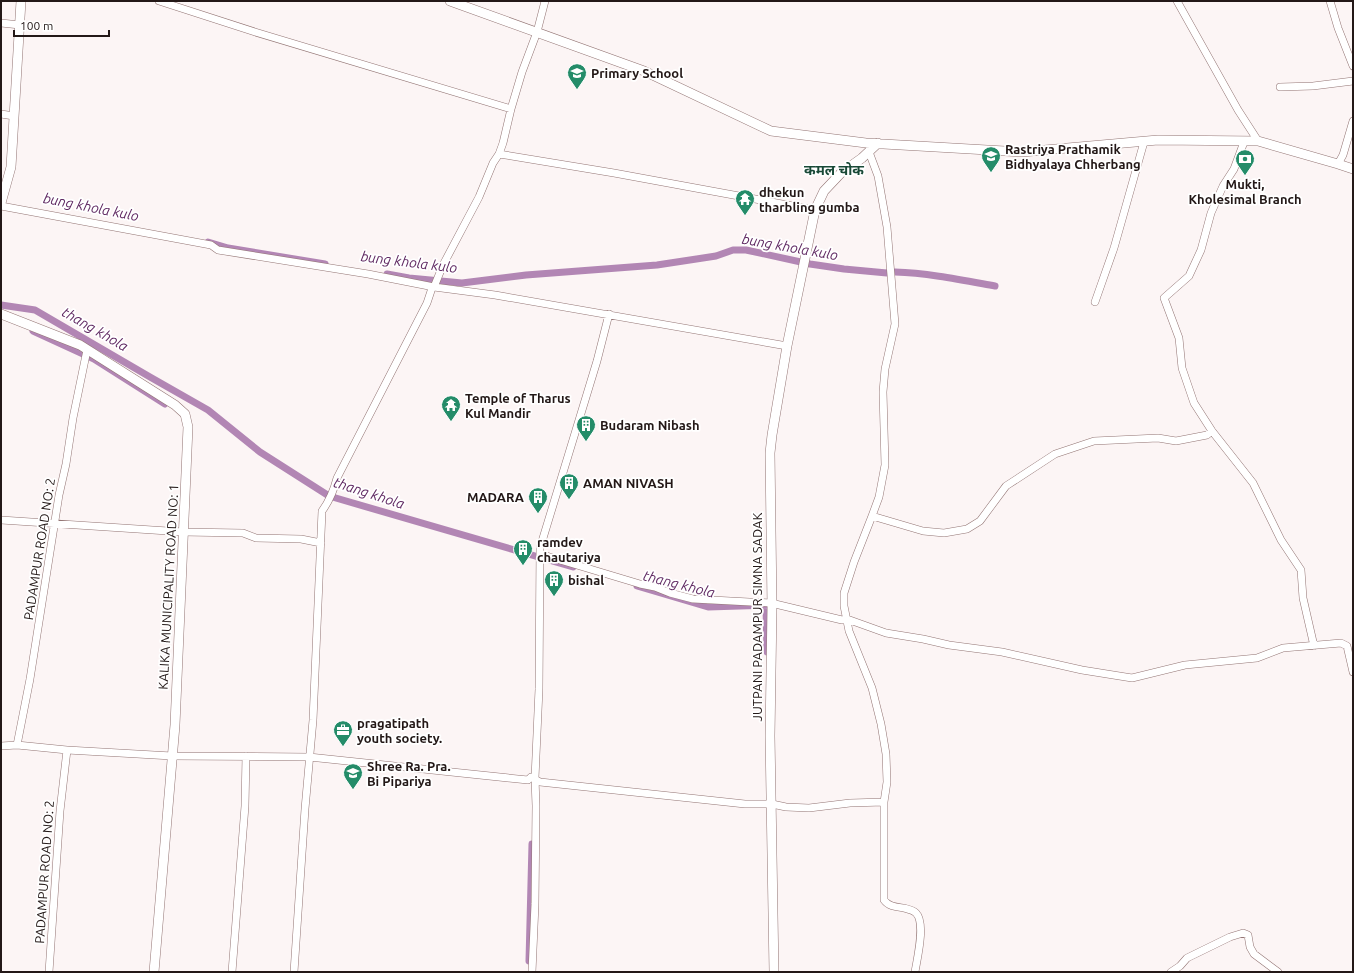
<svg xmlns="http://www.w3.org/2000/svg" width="1354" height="973" viewBox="0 0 1354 973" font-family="Ubuntu,'Noto Sans Devanagari',sans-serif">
	<rect width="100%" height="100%" fill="#fcf5f5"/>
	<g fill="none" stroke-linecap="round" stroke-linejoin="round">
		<path stroke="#b286b4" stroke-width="7" d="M208,242l20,6 97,16
			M895,272c33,1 67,8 100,14
			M387,274l22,4 53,5 64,-8 131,-10 59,-9 17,-6h13l64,14 34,5 43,4
			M1,305l34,5 115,67 58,33 52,42 69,44 244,71
			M33,331l61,28 71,45
			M637,586l71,21 62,-2
			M766,606l1,46
			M529,961l3,-117"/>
		<defs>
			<path id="street" d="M159,1l96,31 256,77
				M1177,1l61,109 20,31
				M1330,1l8,27 15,38
				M1,23l19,2
				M1280,87l33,-1 40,-5
				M1,114l13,2
				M1244,142l-10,27 -11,17 -12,27 -10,37 -12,26 -25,22 15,40 3,30 12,35 18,28 41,52 28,57 20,30 2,28 11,48
				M869,152l9,24 9,51 8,97 -10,45 -2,23 2,73 -6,32 -7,19 -18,46 -10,31v13l5,25 23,57 9,36 5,30 1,28 -3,20v98c5,7 13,7 20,8 4,1 9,2 12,5 10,10 1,46 -1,59
				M499,154l115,19 201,37
				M1338,164l5,-9 10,-34
				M1,206l210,39 7,5 150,24 66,13 61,8 292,51
				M1095,302l19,-54 30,-106
				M872,516l51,15 21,2 23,-4 13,-8 26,-35 49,-32 39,-13 64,-3 18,3 31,-6 5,-4
				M1,520l182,12 60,1 13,5 45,1 20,4
				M540,554l100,30 15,3 15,6 23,6 78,4 71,17 5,-1 39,14 37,6 26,6 53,7 80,18 50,8 53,-13 72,-7 26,-10 58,-5 6,3 6,26
				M17,745l13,-66 29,-184 7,-31 7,-46 14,-68
				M1,746l16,-1 50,5 105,6 137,1 219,23 3,-3 9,5 205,22h27l14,3 23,1 41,-5 34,-1
				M49,972l11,-161 7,-61
				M232,972l13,-166 1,-50
				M294,972l11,-163 8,-89 9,-209c8,-11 12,-21 15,-33l90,-175 5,-15 2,-1 9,-22 36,-68 14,-34 6,-9 4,-11 8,-34 11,-37 15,-40 8,-31
				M532,972l3,-68 1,-98 -1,-28 4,-89 1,-141 57,-187 12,-47
				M1171,972l9,-6 7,-8 43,-21 13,-4 5,2 2,12 4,7 24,18"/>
			<path id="secondary" d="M450,1l194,70 127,60 95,12 156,9 136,-12 100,1 80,23 15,5
				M1,203l10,-36 10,-166
				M1,314l79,31 95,60 10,9 3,13 -13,298 -21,247
				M774,972l-4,-236 2,-129 -2,-154 2,-18 15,-89 28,-136 9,-19 17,-18 21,-15 16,-15"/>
		</defs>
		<use href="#street" stroke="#937574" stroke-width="8"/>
		<use href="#secondary" stroke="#937574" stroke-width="10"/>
		<use href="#street" stroke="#fff" stroke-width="7"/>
		<use href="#secondary" stroke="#fff" stroke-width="9"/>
	</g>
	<defs>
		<symbol id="school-pin" viewBox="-11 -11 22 30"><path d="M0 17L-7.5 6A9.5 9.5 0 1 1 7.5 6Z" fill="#248c69" stroke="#fff"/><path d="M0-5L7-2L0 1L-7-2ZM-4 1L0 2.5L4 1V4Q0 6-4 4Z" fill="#fff"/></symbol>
		<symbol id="bank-pin" viewBox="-11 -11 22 30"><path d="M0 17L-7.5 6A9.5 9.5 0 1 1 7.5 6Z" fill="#248c69" stroke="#fff"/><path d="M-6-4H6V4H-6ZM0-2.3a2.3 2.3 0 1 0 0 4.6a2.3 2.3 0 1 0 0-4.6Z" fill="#fff"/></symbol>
		<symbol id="temple-pin" viewBox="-11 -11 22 30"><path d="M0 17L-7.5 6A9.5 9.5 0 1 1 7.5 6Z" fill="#248c69" stroke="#fff"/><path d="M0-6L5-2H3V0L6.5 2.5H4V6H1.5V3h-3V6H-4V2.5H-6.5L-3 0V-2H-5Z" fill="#fff"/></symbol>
		<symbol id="building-pin" viewBox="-11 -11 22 30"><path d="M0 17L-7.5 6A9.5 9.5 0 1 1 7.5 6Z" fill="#248c69" stroke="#fff"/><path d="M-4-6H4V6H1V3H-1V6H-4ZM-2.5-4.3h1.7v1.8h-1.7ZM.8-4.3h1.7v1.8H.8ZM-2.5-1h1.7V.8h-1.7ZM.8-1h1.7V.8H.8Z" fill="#fff"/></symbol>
		<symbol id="office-pin" viewBox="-11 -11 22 30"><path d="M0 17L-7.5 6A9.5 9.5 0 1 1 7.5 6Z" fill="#248c69" stroke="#fff"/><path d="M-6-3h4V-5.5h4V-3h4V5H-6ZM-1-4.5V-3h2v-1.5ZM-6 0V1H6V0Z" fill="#fff"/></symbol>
	</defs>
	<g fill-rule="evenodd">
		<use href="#school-pin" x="566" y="62" width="22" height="30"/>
		<use href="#school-pin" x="980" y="145" width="22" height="30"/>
		<use href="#bank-pin" x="1234" y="148" width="22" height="30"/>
		<use href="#temple-pin" x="734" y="188" width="22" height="30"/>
		<use href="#temple-pin" x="440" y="394" width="22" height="30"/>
		<use href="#building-pin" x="575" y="414" width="22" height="30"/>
		<use href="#building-pin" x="558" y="472" width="22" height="30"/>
		<use href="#building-pin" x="527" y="486" width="22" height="30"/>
		<use href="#building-pin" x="512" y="538" width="22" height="30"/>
		<use href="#building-pin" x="543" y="569" width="22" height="30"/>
		<use href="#office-pin" x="332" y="719" width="22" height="30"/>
		<use href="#school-pin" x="342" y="762" width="22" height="30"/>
	</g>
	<g text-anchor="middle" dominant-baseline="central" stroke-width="3.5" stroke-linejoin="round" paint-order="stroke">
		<g font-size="13" font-weight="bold" fill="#231817" stroke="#fff" text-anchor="start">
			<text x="591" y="73">Primary School</text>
			<text x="1005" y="149">Rastriya Prathamik<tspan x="1005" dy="15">Bidhyalaya Chherbang</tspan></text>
			<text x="1245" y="184" text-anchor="middle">Mukti,<tspan x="1245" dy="15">Kholesimal Branch</tspan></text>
			<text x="759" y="192">dhekun<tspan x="759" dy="15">tharbling gumba</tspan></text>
			<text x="465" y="398">Temple of Tharus<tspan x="465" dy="15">Kul Mandir</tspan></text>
			<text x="600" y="425">Budaram Nibash</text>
			<text x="583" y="483">AMAN NIVASH</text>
			<text x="524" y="497" text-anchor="end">MADARA</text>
			<text x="537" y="542">ramdev<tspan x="537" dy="15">chautariya</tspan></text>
			<text x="568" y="580">bishal</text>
			<text x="357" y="723">pragatipath<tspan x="357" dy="15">youth society.</tspan></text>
			<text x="367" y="766">Shree Ra. Pra.<tspan x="367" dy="15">Bi Pipariya</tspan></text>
		</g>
		<g font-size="13" fill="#231817" stroke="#fff">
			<text transform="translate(39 549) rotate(-81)">PADAMPUR ROAD NO: 2</text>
			<text transform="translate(168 587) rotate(-87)">KALIKA MUNICIPALITY ROAD NO: 1</text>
			<text transform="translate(757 617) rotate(-90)">JUTPANI PADAMPUR SIMNA SADAK</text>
			<text transform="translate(44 872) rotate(-86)">PADAMPUR ROAD NO: 2</text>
		</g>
		<g font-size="14" font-weight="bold" fill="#194937" stroke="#fff">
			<text x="834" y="170">कमल चोक</text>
		</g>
		<g font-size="14" font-style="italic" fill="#602a63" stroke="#fff">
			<text transform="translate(91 207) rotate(11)">bung khola kulo</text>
			<text transform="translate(790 247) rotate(10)">bung khola kulo</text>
			<text transform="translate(409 262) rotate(7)">bung khola kulo</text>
			<text transform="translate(95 329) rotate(30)">thang khola</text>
			<text transform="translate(369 493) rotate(18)">thang khola</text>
			<text transform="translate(679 584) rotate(14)">thang khola</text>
		</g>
	</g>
	<rect width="1354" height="973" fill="none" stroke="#231817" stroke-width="4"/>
	<path d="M14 30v6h95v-6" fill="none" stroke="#231817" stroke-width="2"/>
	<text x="20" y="30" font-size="12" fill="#231817" stroke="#ffffff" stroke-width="3" paint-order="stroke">100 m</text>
</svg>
